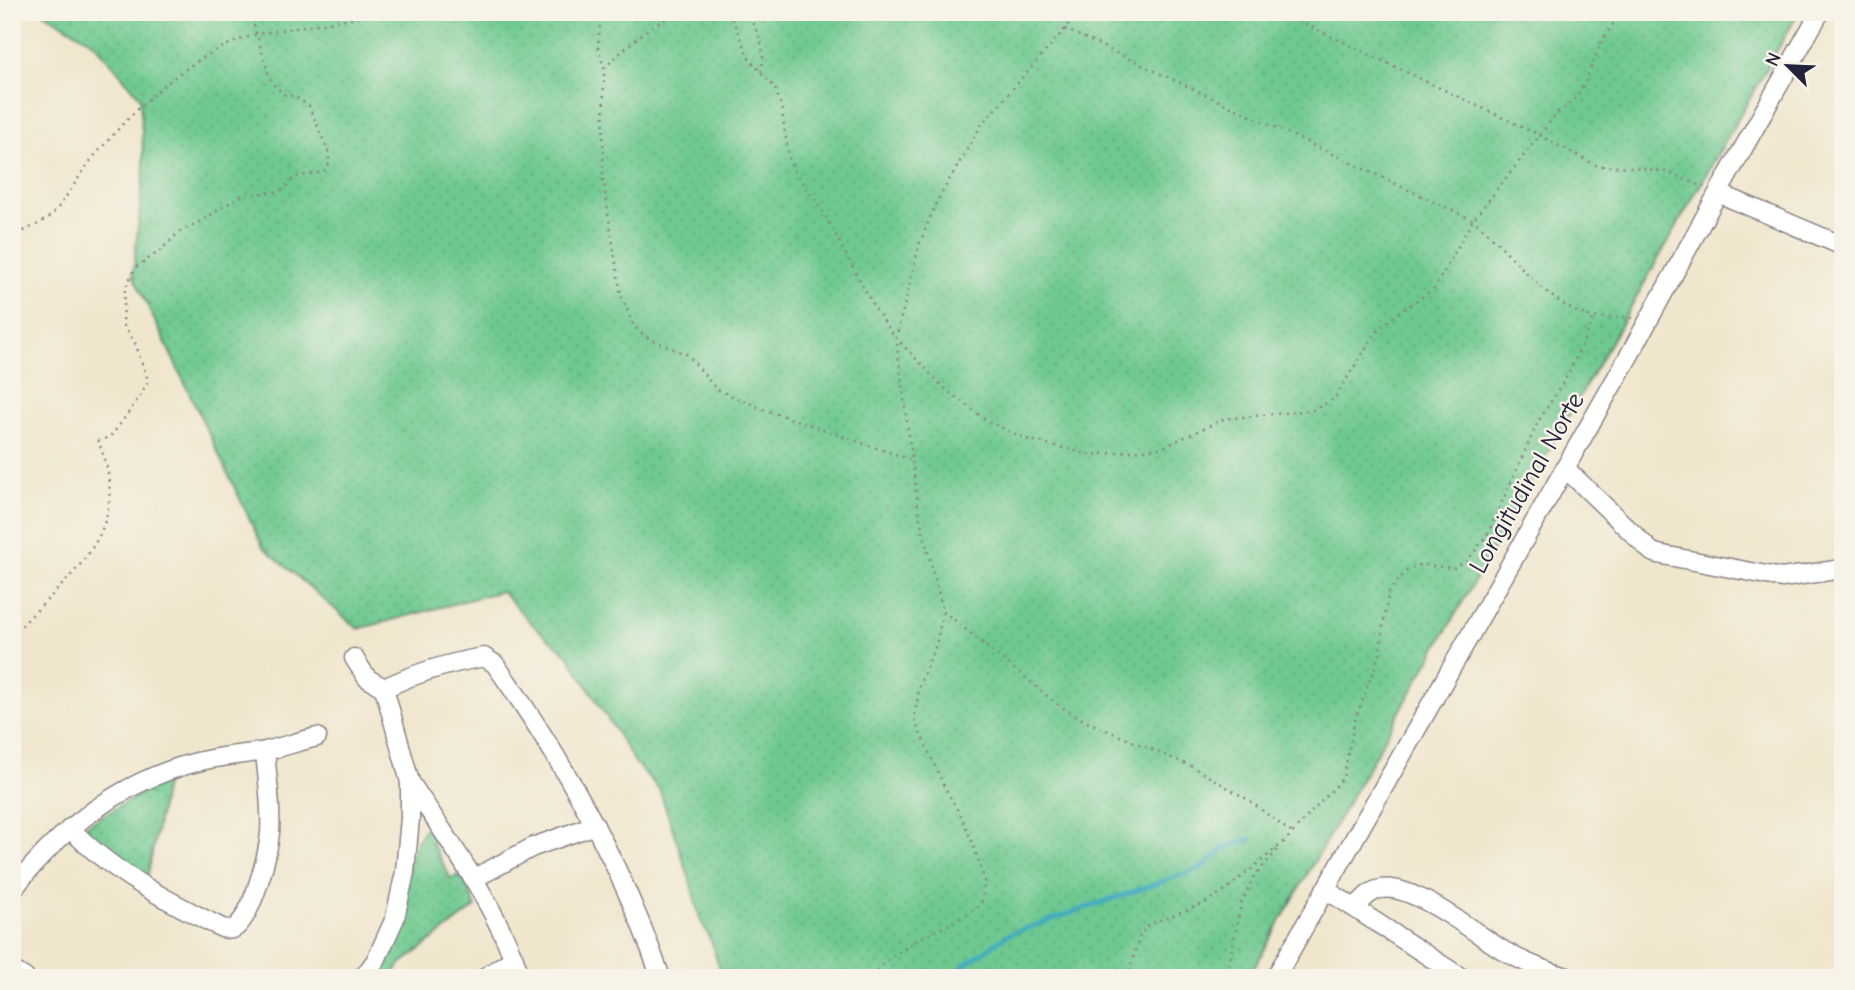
<svg xmlns="http://www.w3.org/2000/svg" width="1855" height="990" viewBox="0 0 1855 990" font-family="'Comic Neue',sans-serif">
	<defs>
		<pattern id="grass-dots" width="8" height="8" patternUnits="userSpaceOnUse" patternTransform="scale(1.75)"><rect width="8" height="8" fill="#6ec990"/><path d="M2 2h.1M6 6h.1" fill="none" stroke="#5fac7d" stroke-width="1.8" stroke-linecap="round"/></pattern>
	</defs>
	<rect width="100%" height="100%" fill="#f7f3e8"/>
	<filter id="ink" filterUnits="userSpaceOnUse"><feTurbulence type="fractalNoise" baseFrequency=".0143" numOctaves="2"/><feDisplacementMap in="SourceGraphic" scale="14" xChannelSelector="R" yChannelSelector="G"/><feConvolveMatrix kernelMatrix="1 2 1 2 8 2 1 2 1" color-interpolation-filters="sRGB"/></filter>
	<filter id="wash" filterUnits="userSpaceOnUse"><feTurbulence type="fractalNoise" baseFrequency=".00686" numOctaves="4" result="noise"/><feDisplacementMap in="SourceGraphic" scale="28" xChannelSelector="R" yChannelSelector="G"/><feGaussianBlur stdDeviation="1.57" result="paint"/><feColorMatrix in="noise" values="0 0 0 0 0 0 0 0 0 0 0 0 0 0 0 0 0 1.4 0 .05"/><feComposite in="paint" operator="in"/></filter>
	<g filter="url(#wash)">
		<rect width="100%" height="100%" fill="#f0e6cd"/>
		<path fill="url(#grass-dots)" stroke="#487666" stroke-width="2" d="M43,12h1756l-551,966h-526l-10,-35 -12,-24 -11,-42 -30,-88 -23,-25 -68,-109 -35,-30 -31,-34 -144,38 -95,-82 -130,-272 11,-105 -4,-73 -45,-53z
			M166,779l-19,101 -59,-43 -1,-12z
			M425,828l14,8 -8,6 20,37 10,-6 15,34 -75,57 -12,14h-17l44,-135z"/>
		<g fill="none" stroke-linecap="round" stroke-linejoin="round">
			<path stroke="#40abbf" stroke-width="4.5" d="M947,978l60,-43 195,-67 22,-20 27,-9"/>
		</g>
	</g>
	<g filter="url(#ink)">
		<g fill="none" stroke-linecap="round" stroke-linejoin="round">
			<defs>
				<path id="minor" d="M1718,193l125,53
					M1565,468l87,84 6,2 124,24 60,-9
					M354,658l13,20 17,10 26,94v36l-5,54 -10,46 -19,42 -13,18
					M384,688c32,-15 64,-25 100,-31l11,7c69,97 127,201 166,314
					M410,782c42,63 86,123 111,196
					M70,828c42,45 98,73 152,100 6,1 11,3 15,-2 16,-14 31,-71 33,-93 2,-27 -3,-55 -5,-82
					M475,878l58,-31 62,-22
					M1325,889l137,89
					M12,891c46,-61 109,-110 185,-129 22,-6 45,-7 68,-11 17,-4 35,-10 52,-14
					M1355,908c8,-8 14,-17 26,-19 33,-6 96,46 125,63 21,12 42,20 65,26
					M12,970l13,8
					M484,978l30,-20
					M1275,978l355,-624 88,-161 102,-181"/>
			</defs>
			<use href="#minor" stroke="#898484" stroke-width="21"/>
			<path stroke="#898484" stroke-width="2.5" stroke-dasharray="2 5" stroke-linecap="butt" d="M601,12l-3,35 6,21 -1,112 18,115 12,29 5,7 10,7 40,17 28,34 44,19 152,52
				M729,12l21,48 25,28 6,18 8,52 5,13 30,42 51,96 21,29 47,49 44,34 40,18 64,16 70,-7 63,-29 89,-9 21,-11 42,-67 19,-17 39,-26 39,-69 85,-108c30,-15 32,-52 48,-78 5,-8 12,-15 17,-22
				M744,12c15,18 23,37 17,60
				M1280,12l259,123 58,31 37,1 33,5 37,15
				M1065,29l408,191c35,27 76,90 121,97 12,2 26,-2 38,1
				M604,68c24,-22 46,-45 77,-56
				M12,239c15,-13 29,-12 44,-29 15,-18 25,-39 41,-57 43,-50 95,-101 161,-119l130,-22
				M943,611l118,96 26,15 104,44 56,33 45,34
				M12,636c54,-60 126,-102 86,-195 3,-1 9,-3 11,-4 7,-5 38,-50 39,-57l-13,-37 -12,-19 2,-35 10,-21 26,-18 18,-18 24,-12 37,-24 41,-5 14,-14 27,-5 4,-2 3,-6v-11l-20,-47 -15,-10 -9,-1 -14,-13 -21,-70
				M879,978l-1,-8c28,-31 70,-40 103,-65l4,-24 -12,-37 -12,-28 -17,-30 -30,-67 6,-36 16,-38 7,-34 -23,-91 -24,-182 24,-96 17,-41 45,-77 83,-95 11,-17
				M1127,978l13,-43 10,-11 55,-21 23,-15 55,-45 60,-65 12,-58 25,-66 2,-22 7,-41 19,-22 13,-4 33,3 14,-8 19,-25 51,-113 32,-51 24,-54
				M1224,978l4,-8 13,-66 12,-26 26,-30"/>
			<use href="#minor" stroke="#fff" stroke-width="18"/>
		</g>
	</g>
	<g text-anchor="middle" dominant-baseline="central" stroke-width="5" stroke-linejoin="round" paint-order="stroke">
		<g font-size="26" fill="#22223b" stroke="#f7f3e8">
			<text transform="translate(1527 483) rotate(-60)">Longitudinal Norte</text>
		</g>
	</g>
	<rect width="1855" height="990" fill="none" stroke="#f7f3e8" stroke-width="42"/>
	<g transform="translate(1788 66) rotate(294)" stroke="#f7f3e8" stroke-width="5" paint-order="stroke">
	<path d="M0-5L12 26L0 18L-12 26Z" fill="#22223b"/>
	<text y="-10" font-size="19" font-weight="bold" text-anchor="middle" fill="#22223b">N</text>
	</g>
</svg>
